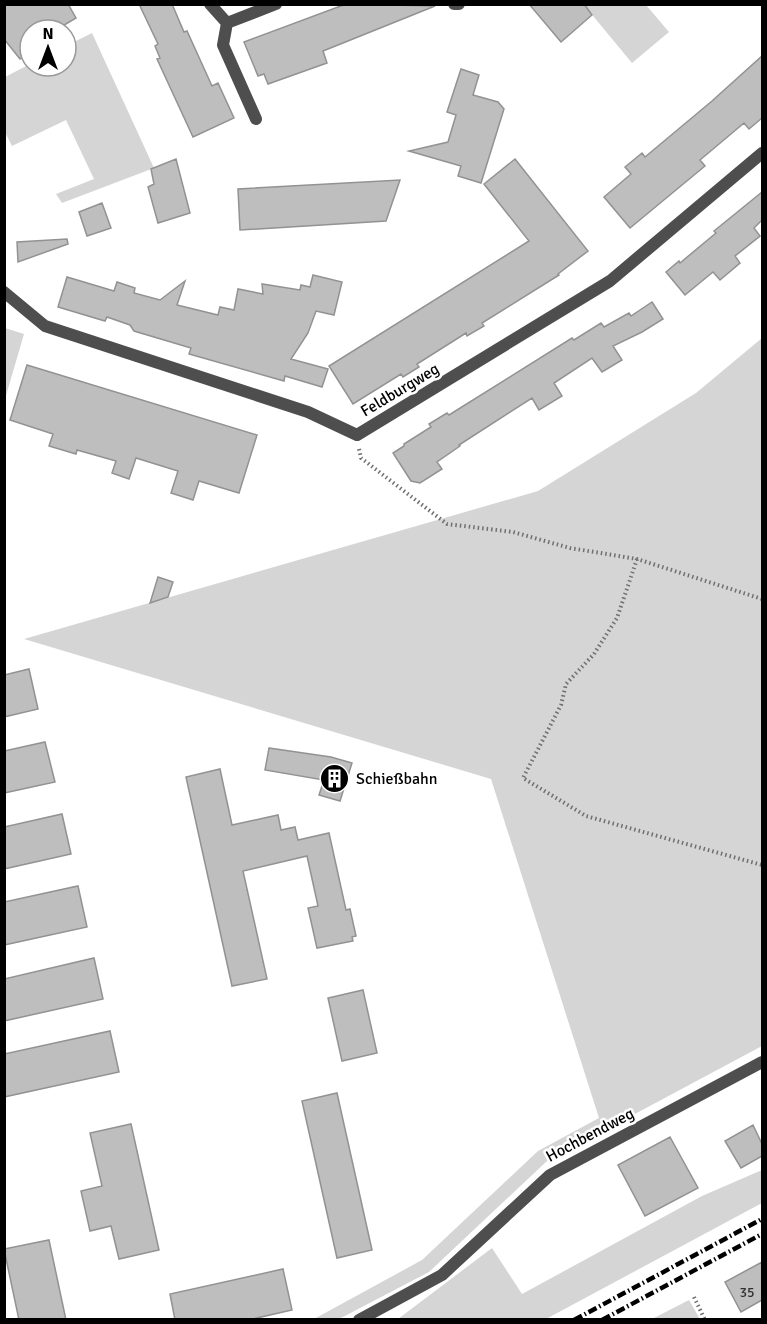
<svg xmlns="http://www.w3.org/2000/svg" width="767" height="1324" viewBox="0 0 767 1324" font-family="Signika,sans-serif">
	<rect width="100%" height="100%" fill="#fff"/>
	<path fill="#d5d5d5" d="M584,5h62l23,27 -37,31z
		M92,33l62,135 -92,35 -6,-9 38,-15 -28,-59 -54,26 -7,-14v-55l25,-13v2h36v-20z
		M5,328l19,6 -19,65 -1,-71z
		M762,338v708l-215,115 -118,111 -90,47h-25l108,-59 116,-109 61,-33 -108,-339 -467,-140 514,-148 158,-98z
		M762,1170v33l-216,116h-148l94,-71 30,46 180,-98z
		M689,1300l11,19h-48z"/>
	<path fill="#bebebe" stroke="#929292" stroke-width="1.5" d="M4,4h64l8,14 -20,12h-26v22l-10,7 -16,-20z
		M139,4h33l12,28 3,-1 25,55 6,-3 16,35 -41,19 -36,-78 3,-1 -5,-12 3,-2z
		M346,4l89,2 -112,45 4,12 -59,21 -4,-10 -6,2 -14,-34z
		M529,4h55l8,11 -31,27z
		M762,56v62l-13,11 -5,-6 -44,37 5,6 -75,62 -26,-31 27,-23 -6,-7 17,-14 3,4 67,-56z
		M461,69l18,6 -6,20 25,7 6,7 -23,74 -23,-7 3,-10 -52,-15 39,-9 8,-27 -9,-3z
		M176,159l14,54 -32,10 -10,-36 6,-3 -3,-15z
		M515,159l73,92 -30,23 1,1 -77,48 2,3 -17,10 -1,-3 -49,31 2,3 -16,10 -2,-3 -48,30 -24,-38 200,-125 -45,-57z
		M400,180l-14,41 -146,9 -2,-41z
		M762,192v28l-8,8 6,8 -25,20 5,7 -20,17 -7,-8 -28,23 -19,-23 13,-11 1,2 36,-30 -2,-2z
		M102,203l9,25 -24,8 -8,-24z
		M67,239l1,5 -50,18 -1,-20z
		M313,275l29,7 -8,33 -18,-4 -8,22 -17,26 37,10 -6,18 -37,-11 -1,5 -95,-27 2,-6 -57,-17 -4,-6 -23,-8 -2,4 -47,-14 9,-30 47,14 3,-9 18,6 -1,5 26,7 25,-19 -8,24 41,10 2,-8 14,3 4,-21 25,5 -1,-10 38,6 1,-5 9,2z
		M652,302l11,17 -21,13 -29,14 9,14 -20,12 -10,-14 -38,25 8,13 -23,14 -7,-12 -73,47 1,1 -23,16 5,7 -22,14 -9,-2 -18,-28 11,-7v-2l27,-17 -2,-3 18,-11 2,2 123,-77 2,2 27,-17 3,4 25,-14 2,3z
		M27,365l230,70 -18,58 -40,-12 -6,19 -22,-7 7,-22 -42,-13 -7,21 -17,-6 4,-12 -39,-11 -1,4 -27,-8 4,-12 -43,-14z
		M158,577l15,5 -5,15 -18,6z
		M29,669l9,40 -34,8v-42z
		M45,742l10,40 -51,11v-42z
		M269,748l62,9 21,6 -12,38 -21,-6 5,-15 -59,-10z
		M220,769l12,56 46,-10 3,15 14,-3 3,13 31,-7 17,77 4,-1 6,27 -4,1 1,4 -36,7 -9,-40 10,-2 -11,-50 -64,15 24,108 -35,7 -46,-209z
		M62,814l9,40 -67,15v-42z
		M78,886l9,41 -83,18v-43z
		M94,958l9,41 -99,22v-42z
		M363,990l14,63 -35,8 -14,-63z
		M110,1031l9,41 -115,25v-43z
		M337,1093l35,157 -35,8 -35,-157z
		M131,1124l28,126 -40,9 -8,-33 -21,5 -9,-40 21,-5 -12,-53z
		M753,1125l9,19v12l-21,12 -16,-27z
		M670,1137l28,51 -53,28 -27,-51z
		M49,1240l17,80h-47l-15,-71z
		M762,1262v38l-21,12 -16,-30z
		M283,1269l9,41 -44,10h-73l-5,-26z"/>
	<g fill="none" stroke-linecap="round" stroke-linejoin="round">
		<path stroke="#707070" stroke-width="4" stroke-dasharray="1.5 3" stroke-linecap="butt" d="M359,449l2,9 86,66 66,8 57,16 67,11 125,40
			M637,559l-20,59 -23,36 -28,30 -5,21 -38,73 63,38 176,49
			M694,1297l11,23"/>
		<path stroke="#4e4e4e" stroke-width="12" d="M210,4l17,19 49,-19
			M454,4h5
			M227,23l-4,22 33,74
			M4,292l41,34 263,86 49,23 253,-154 152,-128
			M359,1320l83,-45 108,-100 212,-113"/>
		<path stroke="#000" stroke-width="4.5" stroke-dasharray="9 3 1.5 3" stroke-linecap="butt" d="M574,1320l188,-101
			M602,1320l160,-86"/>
	</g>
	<defs>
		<symbol id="building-disc" viewBox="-11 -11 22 22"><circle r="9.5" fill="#000" stroke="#fff"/><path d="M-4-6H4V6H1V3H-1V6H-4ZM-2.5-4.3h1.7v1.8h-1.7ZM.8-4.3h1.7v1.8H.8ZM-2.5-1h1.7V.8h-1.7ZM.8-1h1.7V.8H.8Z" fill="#fff"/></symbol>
	</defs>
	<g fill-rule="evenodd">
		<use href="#building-disc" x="318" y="762" width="33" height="33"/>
	</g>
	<g text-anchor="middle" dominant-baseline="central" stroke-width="5" stroke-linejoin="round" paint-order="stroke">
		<g font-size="14" fill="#303030">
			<text x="747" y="1292">35</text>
		</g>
		<g font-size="16" fill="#000" stroke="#fff">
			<text transform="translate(400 390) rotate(-31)">Feldburgweg</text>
			<text transform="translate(590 1135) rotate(-28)">Hochbendweg</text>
		</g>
		<g font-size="16" fill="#000" stroke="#fff" text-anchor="start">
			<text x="356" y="779">Schießbahn</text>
		</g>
	</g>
	<rect width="767" height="1324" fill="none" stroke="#000000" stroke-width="12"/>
	<g transform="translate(48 48)"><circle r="28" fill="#ffffff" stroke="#999999" stroke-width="1.5"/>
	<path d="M0-4.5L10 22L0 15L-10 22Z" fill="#000000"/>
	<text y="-9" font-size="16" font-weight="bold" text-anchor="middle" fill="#000000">N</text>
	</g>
</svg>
